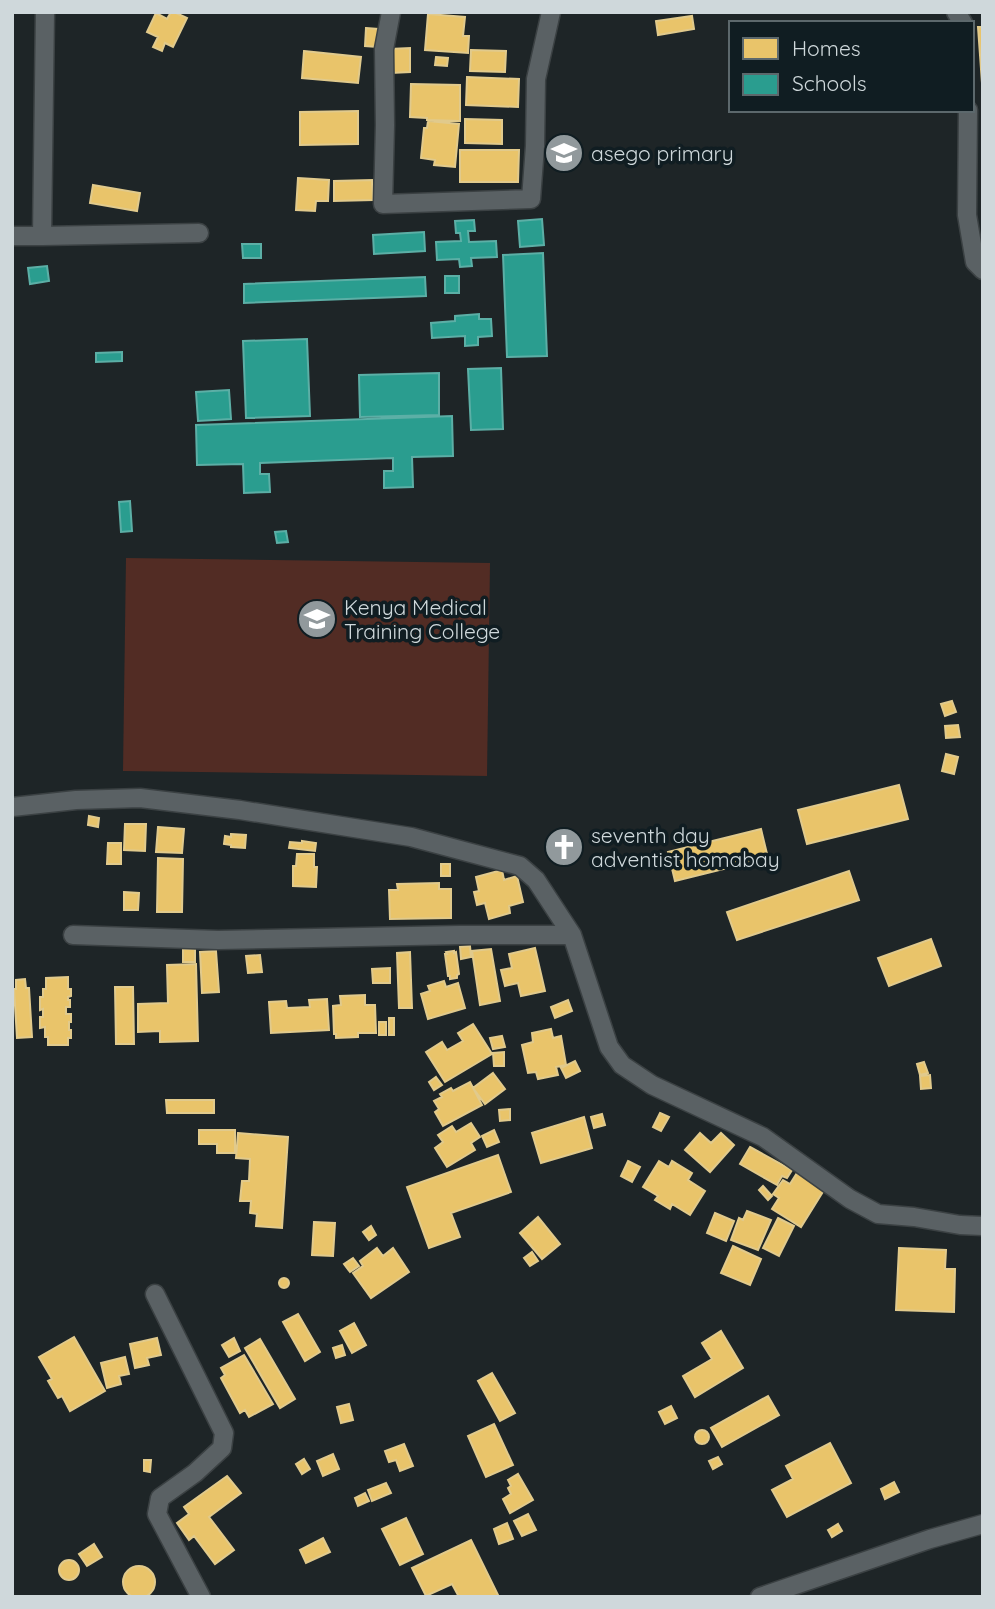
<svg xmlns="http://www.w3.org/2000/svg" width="995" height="1609" viewBox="0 0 995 1609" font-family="Quicksand,sans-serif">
	<rect width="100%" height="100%" fill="#1e2527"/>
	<path fill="#522c24" d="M126,558l364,5 -3,213 -364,-5z"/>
	<path fill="#e9c46a" stroke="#e1ca8c" stroke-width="2" d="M171,12h3l13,6 -14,29 -8,-4 -3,8 -9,-4 5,-10 -11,-5 9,-19 11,6z
		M428,14l37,3 -2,19h6l-1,17 -43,-3z
		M692,16l2,13 -36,6 -2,-14z
		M978,27h5v56h-1z
		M366,28l12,1 -1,18 -12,-1z
		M410,48v24l-19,1 -1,-24z
		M471,50l35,1 -1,21 -35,-1z
		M304,51l57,6 -3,26 -56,-5z
		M436,57l12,1 -1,8 -12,-1z
		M467,77l52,2 -1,28 -52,-2z
		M411,84l49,1v36l-33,-1v-2l-17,-1z
		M358,111v33l-58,1v-33z
		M465,119l37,1v24l-37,-1z
		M428,121l31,3 -4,43 -21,-2 1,-5 -14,-2 3,-30h3z
		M460,150h59l-1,32h-58z
		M298,178l31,2 -1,21h-12l-1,10 -19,-1z
		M372,180l1,20 -39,1v-20z
		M93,185l47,8 -3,18 -47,-8z
		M952,701l4,11 -11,4 -4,-12z
		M958,725l2,12 -14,1 -1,-12z
		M946,754l12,3 -4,17 -12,-3z
		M899,785l9,34 -101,25 -9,-34z
		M89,816l10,2 -1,9 -10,-2z
		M125,824h21l-1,27 -21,-1z
		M158,827l26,2 -2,24 -26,-1z
		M761,829l7,29 -93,23 -7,-29z
		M231,834l15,1 -1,13 -14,-1v-2l-7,-1 1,-8 6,1z
		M302,841l14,2 -1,8 -26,-3 1,-6 12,1z
		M108,843h13v21h-14z
		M297,854h17v13h3l-1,20 -23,-1v-20h3z
		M158,858l25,1 -1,53h-25z
		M441,864h9v12h-9z
		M502,870l2,10 13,-4 6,26 -14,4 1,7 -21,6 -4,-16 -8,2 -3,-13 5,-1 -3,-14z
		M849,871l10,29 -122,40 -10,-28z
		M439,883v6h12v29l-61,1 -1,-29h9l-1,-6z
		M124,892l15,1 -1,17h-14z
		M931,939l10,27 -52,20 -11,-28z
		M470,946l1,11 -10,2 -1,-12z
		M535,948l10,43 -24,5 -3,-13 -13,3 -4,-16 11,-2 -3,-14z
		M183,949h12v13h-12z
		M491,949l9,52 -20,4 -8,-54z
		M216,951l3,41 -17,1 -2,-41z
		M454,951v2l2,-1 3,22 -2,1v3l-7,1v-3h-2l-3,-22h2l-1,-2z
		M410,952l2,56h-13l-2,-55z
		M260,955l2,17 -14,1 -2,-17z
		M196,964l2,77 -38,1v-11l-22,1v-28l30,-1 -1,-38z
		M390,968v15h-17l-1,-14z
		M68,977v12h3v7l-3,1v3h2v7h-4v7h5v8h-2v8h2v8h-3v7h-20v-8h-3v-10l-5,1v-11h3v-8l-3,1v-13h3v-8h3v-11z
		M25,979l1,9h3l3,49 -15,1 -3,-49h2v-9z
		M444,981l2,6 12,-4 7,25 -37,11 -7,-25 9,-3 -2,-5z
		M115,987h18l1,57h-18z
		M365,995v10h10l1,28h-18v4l-22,1v-4h-2l-1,-28 8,-1 -1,-9z
		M327,999l2,31 -58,3 -2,-31 17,-1 1,7 23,-1 -1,-7z
		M568,1000l4,11 -17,7 -4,-11z
		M389,1018h5v17h-5z
		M379,1022h7v13h-7z
		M473,1024l19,30 -47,28 -19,-30 16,-10 5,8 16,-9 -5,-8z
		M551,1029l2,9 8,-2 5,29 -10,2 2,8 -20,4 -2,-7 -8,1 -6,-28 11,-3 -1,-9z
		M502,1036l3,11 -12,2 -3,-11z
		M504,1052v14h-10l-1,-13z
		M575,1061l5,10 -14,7 -5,-10z
		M924,1062l4,11 -8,2 -3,-11z
		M493,1073l12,16 -20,15 -12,-16z
		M930,1075l1,13 -10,1 -1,-13z
		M436,1077l6,8 -8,5 -5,-8z
		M470,1082l12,23 -39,21 -8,-14 4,-3 -5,-8 8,-4 -2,-3 11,-6 2,3z
		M166,1100h48v13h-47z
		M510,1109v11l-10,1 -1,-11z
		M660,1113l9,4 -8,14 -8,-4z
		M602,1114l3,11 -11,3 -3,-11z
		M584,1117l8,31 -51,15 -9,-30z
		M471,1123l9,14 -9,6 4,7 -28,17 -12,-19 8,-6 -5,-7 14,-9 4,6z
		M199,1130h36v23h-18v-9h-18z
		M494,1130l5,12 -12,5 -5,-11z
		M238,1133l50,4 -6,91 -26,-2 1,-12 -7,-1 1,-12h-11l2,-20h7l1,-22 -14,-1z
		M700,1133l11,10 10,-10 13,12 -24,27 -25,-22z
		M750,1147l42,23 -5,8 -5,-2 -5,9 -37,-21z
		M498,1155l13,37 -60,21 9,24 -31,11 -22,-61z
		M628,1161l12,6 -8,15 -11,-6z
		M659,1161l10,6 3,-6 20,12 -4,7 17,11 -15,24 -18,-11 -2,5 -15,-9 3,-4 -15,-9z
		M797,1173l27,17 -23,37 -29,-18 7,-11 -6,-4 10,-14 7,4z
		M763,1186l9,10 -4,4 -9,-10z
		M747,1211l24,9 -13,30 -27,-10 8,-22 4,2z
		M715,1213l19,8 -8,20 -19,-8z
		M538,1217l22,27 -18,15 -22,-26z
		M778,1218l16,8 -15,30 -16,-8z
		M314,1222l21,1 -2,33 -21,-1z
		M371,1226l5,9 -7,5 -6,-8z
		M733,1246l28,13 -11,26 -29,-12z
		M377,1248l6,8 10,-8 16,24 -38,26 -18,-25 10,-7 -3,-5z
		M899,1248l47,2 -1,19h10l-1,43 -58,-2z
		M532,1252l6,9 -8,5 -6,-8z
		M353,1258l6,8 -9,6 -6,-8z
		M279 1283a5 5 0 1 1 10 0a5 5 0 1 1-10 0Z
		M298,1314l22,38 -15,9 -22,-39z
		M354,1323l12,22 -14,8 -12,-22z
		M721,1331l22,37 -48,29 -12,-21 29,-17 -10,-16z
		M74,1337l31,54 -35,20 -8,-15 -4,2 -10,-17 4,-2 -13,-22z
		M157,1338l4,17 -14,3 2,7 -14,3 -5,-24z
		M234,1338l6,13 -11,6 -7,-12z
		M260,1339l35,60 -15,9 -35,-60z
		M342,1345l3,10 -9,3 -3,-10z
		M244,1355l29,49 -24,13 -4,-7 -5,3 -19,-35 4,-3 -4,-7z
		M125,1357l4,17 -10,2 2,8 -14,4 -6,-25z
		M492,1373l23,40 -15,8 -22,-40z
		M768,1396l11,19 -57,32 -11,-19z
		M349,1404l4,16 -12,3 -4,-16z
		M671,1406l6,12 -12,6 -6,-12z
		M494,1424l19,41 -27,12 -18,-41z
		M695 1437a7 7 0 1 1 14 0a7 7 0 1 1-14 0Z
		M830,1443l21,40 -64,34 -15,-27 21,-11 -7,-13z
		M404,1444l9,22 -13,5 -4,-11 -7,2 -4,-11z
		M333,1454l6,15 -16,7 -6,-15z
		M718,1457l4,7 -9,5 -4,-8z
		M304,1459l6,10 -8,5 -6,-10z
		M144,1460h7l-1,12 -6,-1z
		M518,1474l15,26 -23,13 -7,-14 8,-5 -3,-6 3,-2 -3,-6z
		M227,1476l14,17 -32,24 25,33 -19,14 -21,-28 -5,4 -12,-17 12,-9 -5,-7z
		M894,1482l5,10 -14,7 -4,-10z
		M386,1483l5,10 -19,8 -4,-11z
		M365,1493l4,8 -11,5 -3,-8z
		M528,1514l8,16 -14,6 -8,-15z
		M406,1518l17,36 -23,11 -18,-36z
		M507,1523l6,16 -14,5 -5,-15z
		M838,1524l4,7 -10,6 -4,-7z
		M323,1538l7,14 -24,11 -6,-13z
		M471,1540l28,57h-40l-7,-13 -26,12 -14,-28z
		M94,1544l8,13 -15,9 -8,-12z
		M59 1570a10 10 0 1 1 20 0a10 10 0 1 1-20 0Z
		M123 1582a16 16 0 1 1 32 0a16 16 0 1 1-32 0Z"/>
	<path fill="#2a9d8f" stroke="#5cafa6" stroke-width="2" d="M542,219l2,26 -24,2 -2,-26z
		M474,220l1,11h-7l1,11 27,-1 1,16 -26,1 1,8 -12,1 -1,-8 -22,1 -1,-18 25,-1 -1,-8h-4l-1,-12z
		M424,232l1,19 -51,3 -1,-19z
		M242,244h19v14h-18z
		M543,253l4,103 -40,1 -4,-102z
		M47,266l2,15 -19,3 -2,-16z
		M445,276h14v17h-14z
		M425,277l1,19 -182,7v-19z
		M479,314v5h12l1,17 -14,1v8l-13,1v-10l-33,2 -1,-15 24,-2v-5z
		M307,339l3,77 -64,2 -3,-77z
		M122,352v9l-26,1v-9z
		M501,368l2,61 -32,1 -3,-61z
		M439,373v42l-79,2 -1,-42z
		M229,390l2,29 -33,2 -2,-29z
		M452,416l1,40 -41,1 1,30 -29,1v-17h9v-13l-133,5v11h9l1,18 -26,1 -1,-29 -46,1 -1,-40z
		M130,501l2,30 -11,1 -2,-30z
		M286,531l2,11 -11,1 -2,-11z"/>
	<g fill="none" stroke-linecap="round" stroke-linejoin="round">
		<defs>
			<path id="street" d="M391,12l-7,37 1,76 -2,79 148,-5 4,-53 1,-67 15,-67
				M956,12l7,11
				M968,110l-1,105 8,47 8,8
				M12,236h30l3,-224
				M42,236l157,-3
				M12,807l64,-7 64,-2 100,12 171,27 109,29 16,14 36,55 37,112 13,18 30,20 111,52 87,62 28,15 36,3 46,8 23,1
				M73,935l145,5 241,-5h113
				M155,1294l69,139 -2,15 -27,25 -35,25 -3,16 44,83
				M760,1597l170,-58 53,-15"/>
		</defs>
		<use href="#street" stroke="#3b4143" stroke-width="21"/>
		<use href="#street" stroke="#5a6164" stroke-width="18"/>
	</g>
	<defs>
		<symbol id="school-disc" viewBox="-11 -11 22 22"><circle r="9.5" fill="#91999c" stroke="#101d22"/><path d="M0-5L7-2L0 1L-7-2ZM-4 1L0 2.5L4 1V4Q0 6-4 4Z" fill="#fff"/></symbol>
		<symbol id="university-disc" viewBox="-11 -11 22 22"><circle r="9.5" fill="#91999c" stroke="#101d22"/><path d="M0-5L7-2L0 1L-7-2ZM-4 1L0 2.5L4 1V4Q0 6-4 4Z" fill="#fff"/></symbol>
		<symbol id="church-disc" viewBox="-11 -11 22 22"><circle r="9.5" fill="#91999c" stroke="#101d22"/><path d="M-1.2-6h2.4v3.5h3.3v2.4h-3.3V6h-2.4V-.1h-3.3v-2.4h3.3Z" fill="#fff"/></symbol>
	</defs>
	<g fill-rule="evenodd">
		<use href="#school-disc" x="542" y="131" width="44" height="44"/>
		<use href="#university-disc" x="295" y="597" width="44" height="44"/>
		<use href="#church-disc" x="542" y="825" width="44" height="44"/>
	</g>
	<g text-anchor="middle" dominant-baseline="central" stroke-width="7" stroke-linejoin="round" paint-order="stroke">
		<g font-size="21" fill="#cfd8db" stroke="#101d22" text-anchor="start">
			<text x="591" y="153">asego primary</text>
			<text x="344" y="607">Kenya Medical<tspan x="344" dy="24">Training College</tspan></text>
			<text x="591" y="835">seventh day<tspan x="591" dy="24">adventist homabay</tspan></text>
		</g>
	</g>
	<rect width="995" height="1609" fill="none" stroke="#cfd8db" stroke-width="28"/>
	<rect x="729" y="21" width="245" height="91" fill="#101d22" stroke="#5c686c" stroke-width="2"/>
	<rect x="743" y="38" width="35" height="21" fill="#e9c46a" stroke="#5c686c" stroke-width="2"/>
	<text x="792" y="56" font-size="21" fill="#cfd8db">Homes</text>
	<rect x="743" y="74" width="35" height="21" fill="#2a9d8f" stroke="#5c686c" stroke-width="2"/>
	<text x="792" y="91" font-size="21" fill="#cfd8db">Schools</text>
</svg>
